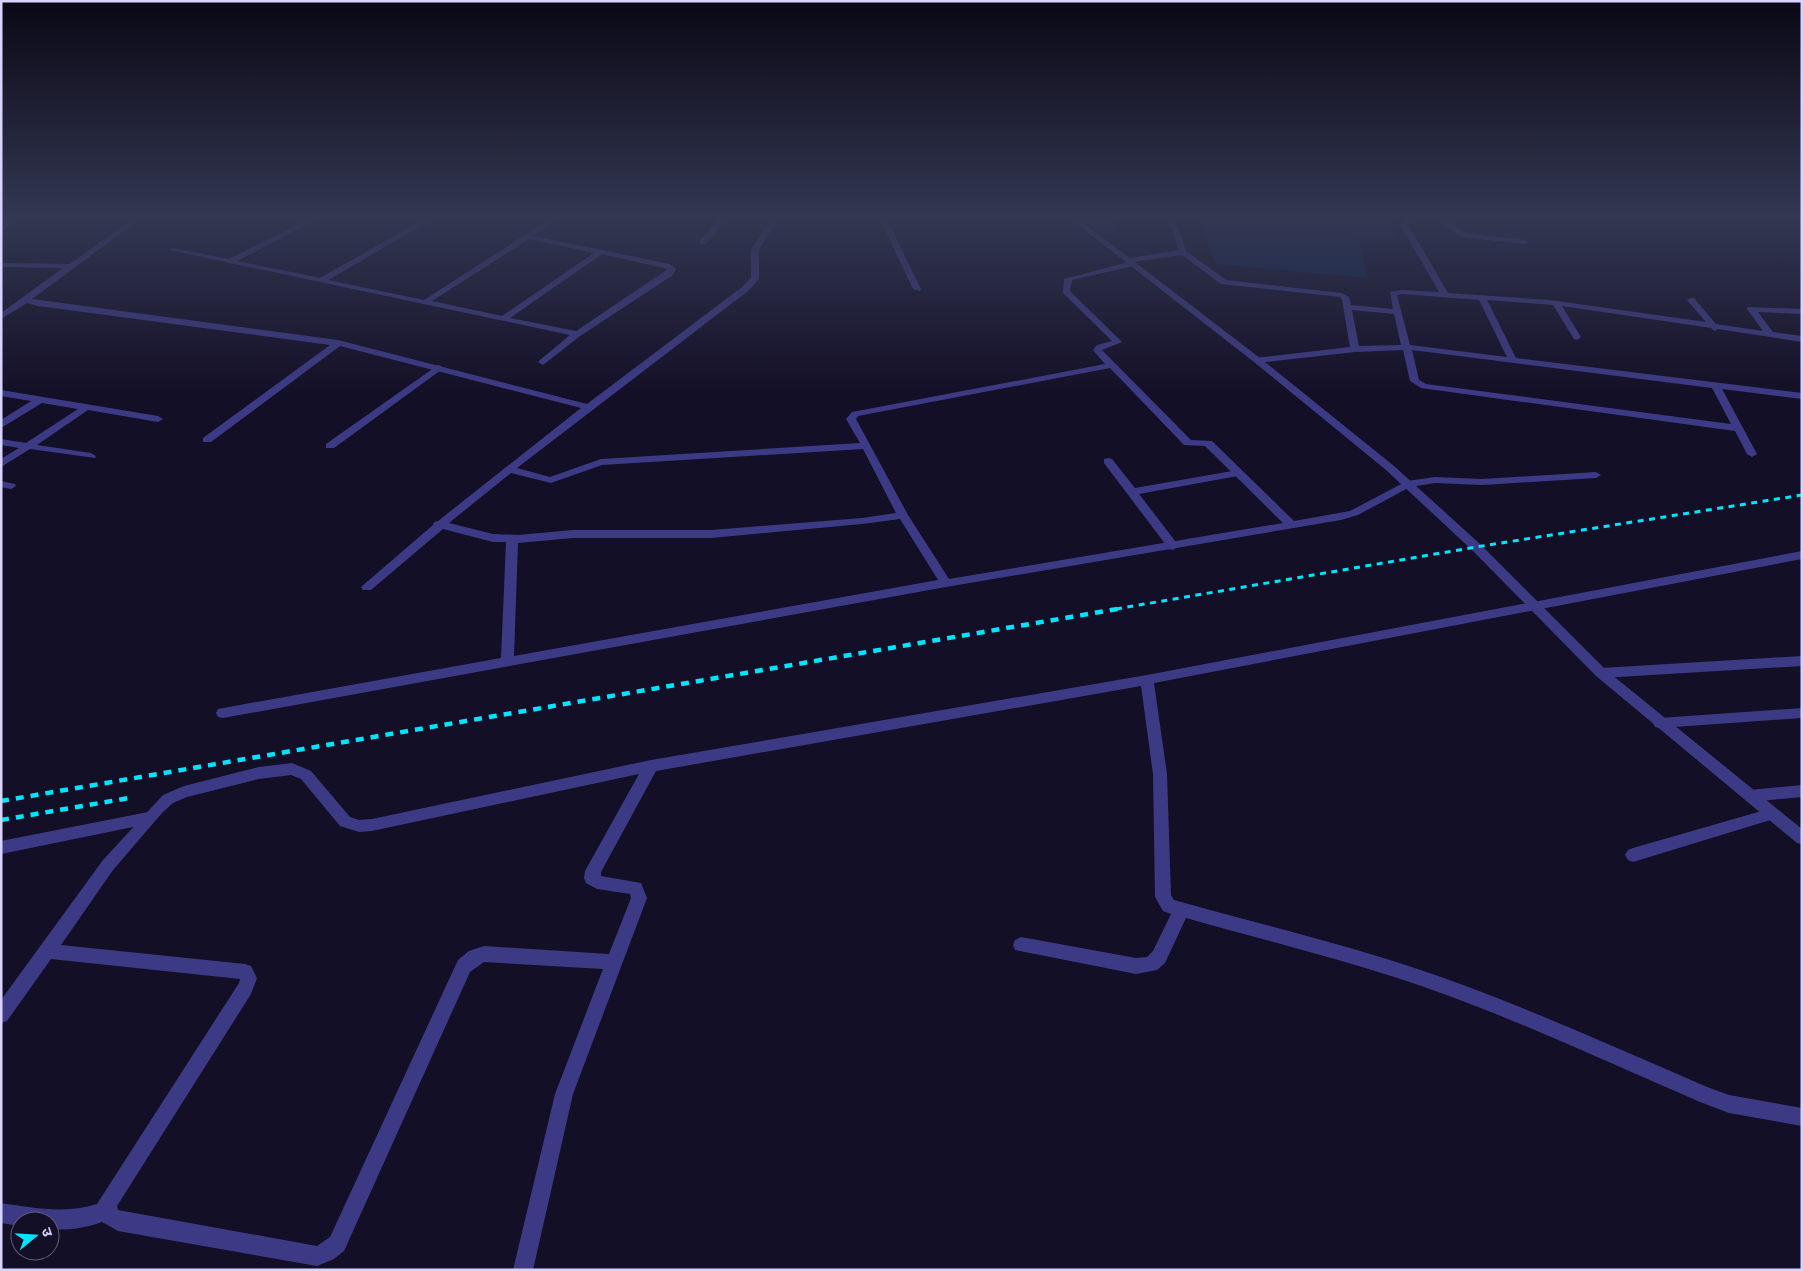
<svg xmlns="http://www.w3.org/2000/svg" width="1803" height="1271" viewBox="0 0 1803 1271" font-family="Mulish,'Noto Sans Devanagari',sans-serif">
	<rect width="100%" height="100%" fill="#130f26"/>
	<path fill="#0c2248" d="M1080,217h36l2,16 -18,1z
		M1197,217h202l-9,4 5,16h-36l8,41 -151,-14z"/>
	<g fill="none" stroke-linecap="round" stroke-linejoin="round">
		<path fill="#3d3a85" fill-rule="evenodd" d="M879,217h7l35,72 -1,2 -7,-2z
			M438,365l3,1v4l-107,78h-8v-4z
			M1108,458l4,1 23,29 103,-18 5,3 -5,3 -99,18 40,52 -6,4 -4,-1 -65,-86v-4z
			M1802,656v10l-201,12 -5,-2 -1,-3 1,-3 5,-2z
			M1802,708v10l-142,10 -5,-1 -2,-4 2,-4 5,-1z
			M1802,785v12l-52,5 -5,-2 -2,-4 2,-4 5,-2z
			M1772,808l5,2 2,4 -2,4 -144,44 -5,-2 -3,-5 3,-5 5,-2z
			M148,812l5,2 2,4 -2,4 -5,2 -147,30v-13z"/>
		<path fill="#3d3a85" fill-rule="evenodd" d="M15,217h9l-23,14v-5z
			M135,217h8l-111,82 306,41 249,64 155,-117 9,-9v-28l21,-33h7l-20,33v29l-11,12 -231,177 33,9 51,-18 259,-16 -14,-24 6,-7 253,-48 -12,-14 4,-5 15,-4 -49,-48 1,-14 61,-16 -1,-4 55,-9 -11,-33h7l11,34 40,29 116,13 7,4 2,8 42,4 -3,-17 12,-2 37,2 -38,-66 2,-5 9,-4h10l-13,9 39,67 102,7 156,22 -19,-22 4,-2h3l22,26 47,7 -16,-22 1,-2 54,2v5l-44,-2 15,20 29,4v6l-84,-13 -3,2 -4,-3 -149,-22 19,31 -4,3 -3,-1 -21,-34 -66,-5 29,58 286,35v6l-80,-10 35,65 -5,3 -5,-3 -12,-23 -314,-43 -11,-7 -7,-31 -48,2 -98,11 -4,-3 1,-2 96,-11 -8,-47 -2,-3 -119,-13 -39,-29 -49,7v4l-61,14 -2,11 52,51 -20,8 89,90 21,1 82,80 56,-10 57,-30 28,-4 47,2 114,-7 5,3 -5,3 -114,7 -47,-2 -25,4 -52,28 -17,5 -395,67 -723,131 -5,-1 -2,-4 2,-4 5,-1 278,-50 5,-116h-13l-50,-13 -72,61h-8l-2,-3 72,-62 1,-3 4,-1 143,-113 -241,-62 -129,96h-8v-4l127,-93 -292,-39 -11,-3 -26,16v-6l62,-45 -62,-1v-4l69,1zM1402,294l77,6 28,57 -97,-12 -13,-50zM1352,310l42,4 7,31 -42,1zM1412,350l300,38 19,36 -305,-40 -7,-4zM1110,368l74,77 21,1 78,77 -334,56 -41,-64 -52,-96 2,-3zM863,449l33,64 -34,5 -151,12h-138l-55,5 -25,-1 -44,-11 62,-50 40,10 51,-18zM900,519l38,61 -424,76 4,-113 55,-5h138l151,-14z
			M313,217h9l-85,44 83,17 108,-61h9l-109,63 96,20 129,-83h8l-27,19 135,28 7,5 -3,6 -93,61 -37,29 -5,-3 2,-2 30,-25 -401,-85 4,-2 56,11zM529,239l65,14 -92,63 -70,-15zM602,254l66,15 -92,62 -66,-13z
			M722,217h7l-23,27h-6v-4z
			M1433,217h8l25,16 59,7 4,2 -4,2 -64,-7z
			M1,390l157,26 5,3 -5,3 -70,-12 -51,35 54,8 5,3 -1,2 -65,-9 -29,18v-8l18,-11 -18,-3v-6l25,4 52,-34 -36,-6 -41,25v-8l30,-19 -30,-5z
			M1,481l14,3 1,2 -5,3 -10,-2z
			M1802,551v8l-648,124 13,91 4,121 3,5c89,25 180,46 267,77 90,32 178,72 266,110l22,8 73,13v18l-73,-13 -29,-11c-86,-37 -171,-77 -259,-109 -83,-30 -170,-51 -255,-75l-21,45 -8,7 -21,4 -121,-24 -2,-5 2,-5 6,-3 115,21 11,-1 6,-6 18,-37 -8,-3 -8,-14 -2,-123 -12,-88 -485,85 -55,101v4l40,7 6,15 -74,196 -40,176h-20l42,-176 48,-125 -119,-7 -14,10 -126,279 -10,8 -17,7 -199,-35 -16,-9c-17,6 -34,9 -52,7v-8h-30v5l-19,-3v-20c32,5 65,11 96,1l142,-221 1,-4 -189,-20 -44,62 -6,2v-23l102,-140 60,-65 21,-9 75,-19 33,-4 19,8 39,46 9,3 13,-1 279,-59 496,-85zM639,774l-54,97 -1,7 2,5 11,6 33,5 1,4 -22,56 -125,-8 -15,5 -11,9 -128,277 -13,9 -199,-36 -1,-4 134,-212 6,-16 -6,-12 -6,-2 -184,-19 52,-75 49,-57 11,-10 14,-6 72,-18 32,-4 10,4 39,47 19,6 13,-1z"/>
		<path fill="#3d3a85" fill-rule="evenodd" d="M1068,217h8l184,141 134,108 86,78 126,126 196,159v15l-5,-1 -201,-167 -124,-126 -86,-80 -132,-108z"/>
		<path stroke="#00e5ff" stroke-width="3" stroke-dasharray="6 5.5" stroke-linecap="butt" d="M1116,609l360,-62 326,-52"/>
		<path stroke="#00e5ff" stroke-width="4.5" stroke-dasharray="8 7" stroke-linecap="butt" d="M1,801l1122,-193
			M1,820l128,-22"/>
	</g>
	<linearGradient id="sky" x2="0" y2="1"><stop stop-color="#0a0815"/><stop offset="0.55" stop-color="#333752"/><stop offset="1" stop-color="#333752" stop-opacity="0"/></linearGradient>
	<rect width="1803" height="395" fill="url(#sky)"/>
	<rect width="1803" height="1271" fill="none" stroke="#d9d4ff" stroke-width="5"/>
	<g transform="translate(35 1236) rotate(72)"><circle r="24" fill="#130f26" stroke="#625e7d"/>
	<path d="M0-4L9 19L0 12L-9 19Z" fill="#00e5ff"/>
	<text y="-8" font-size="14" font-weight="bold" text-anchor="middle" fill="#d9d4ff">उ</text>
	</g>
</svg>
